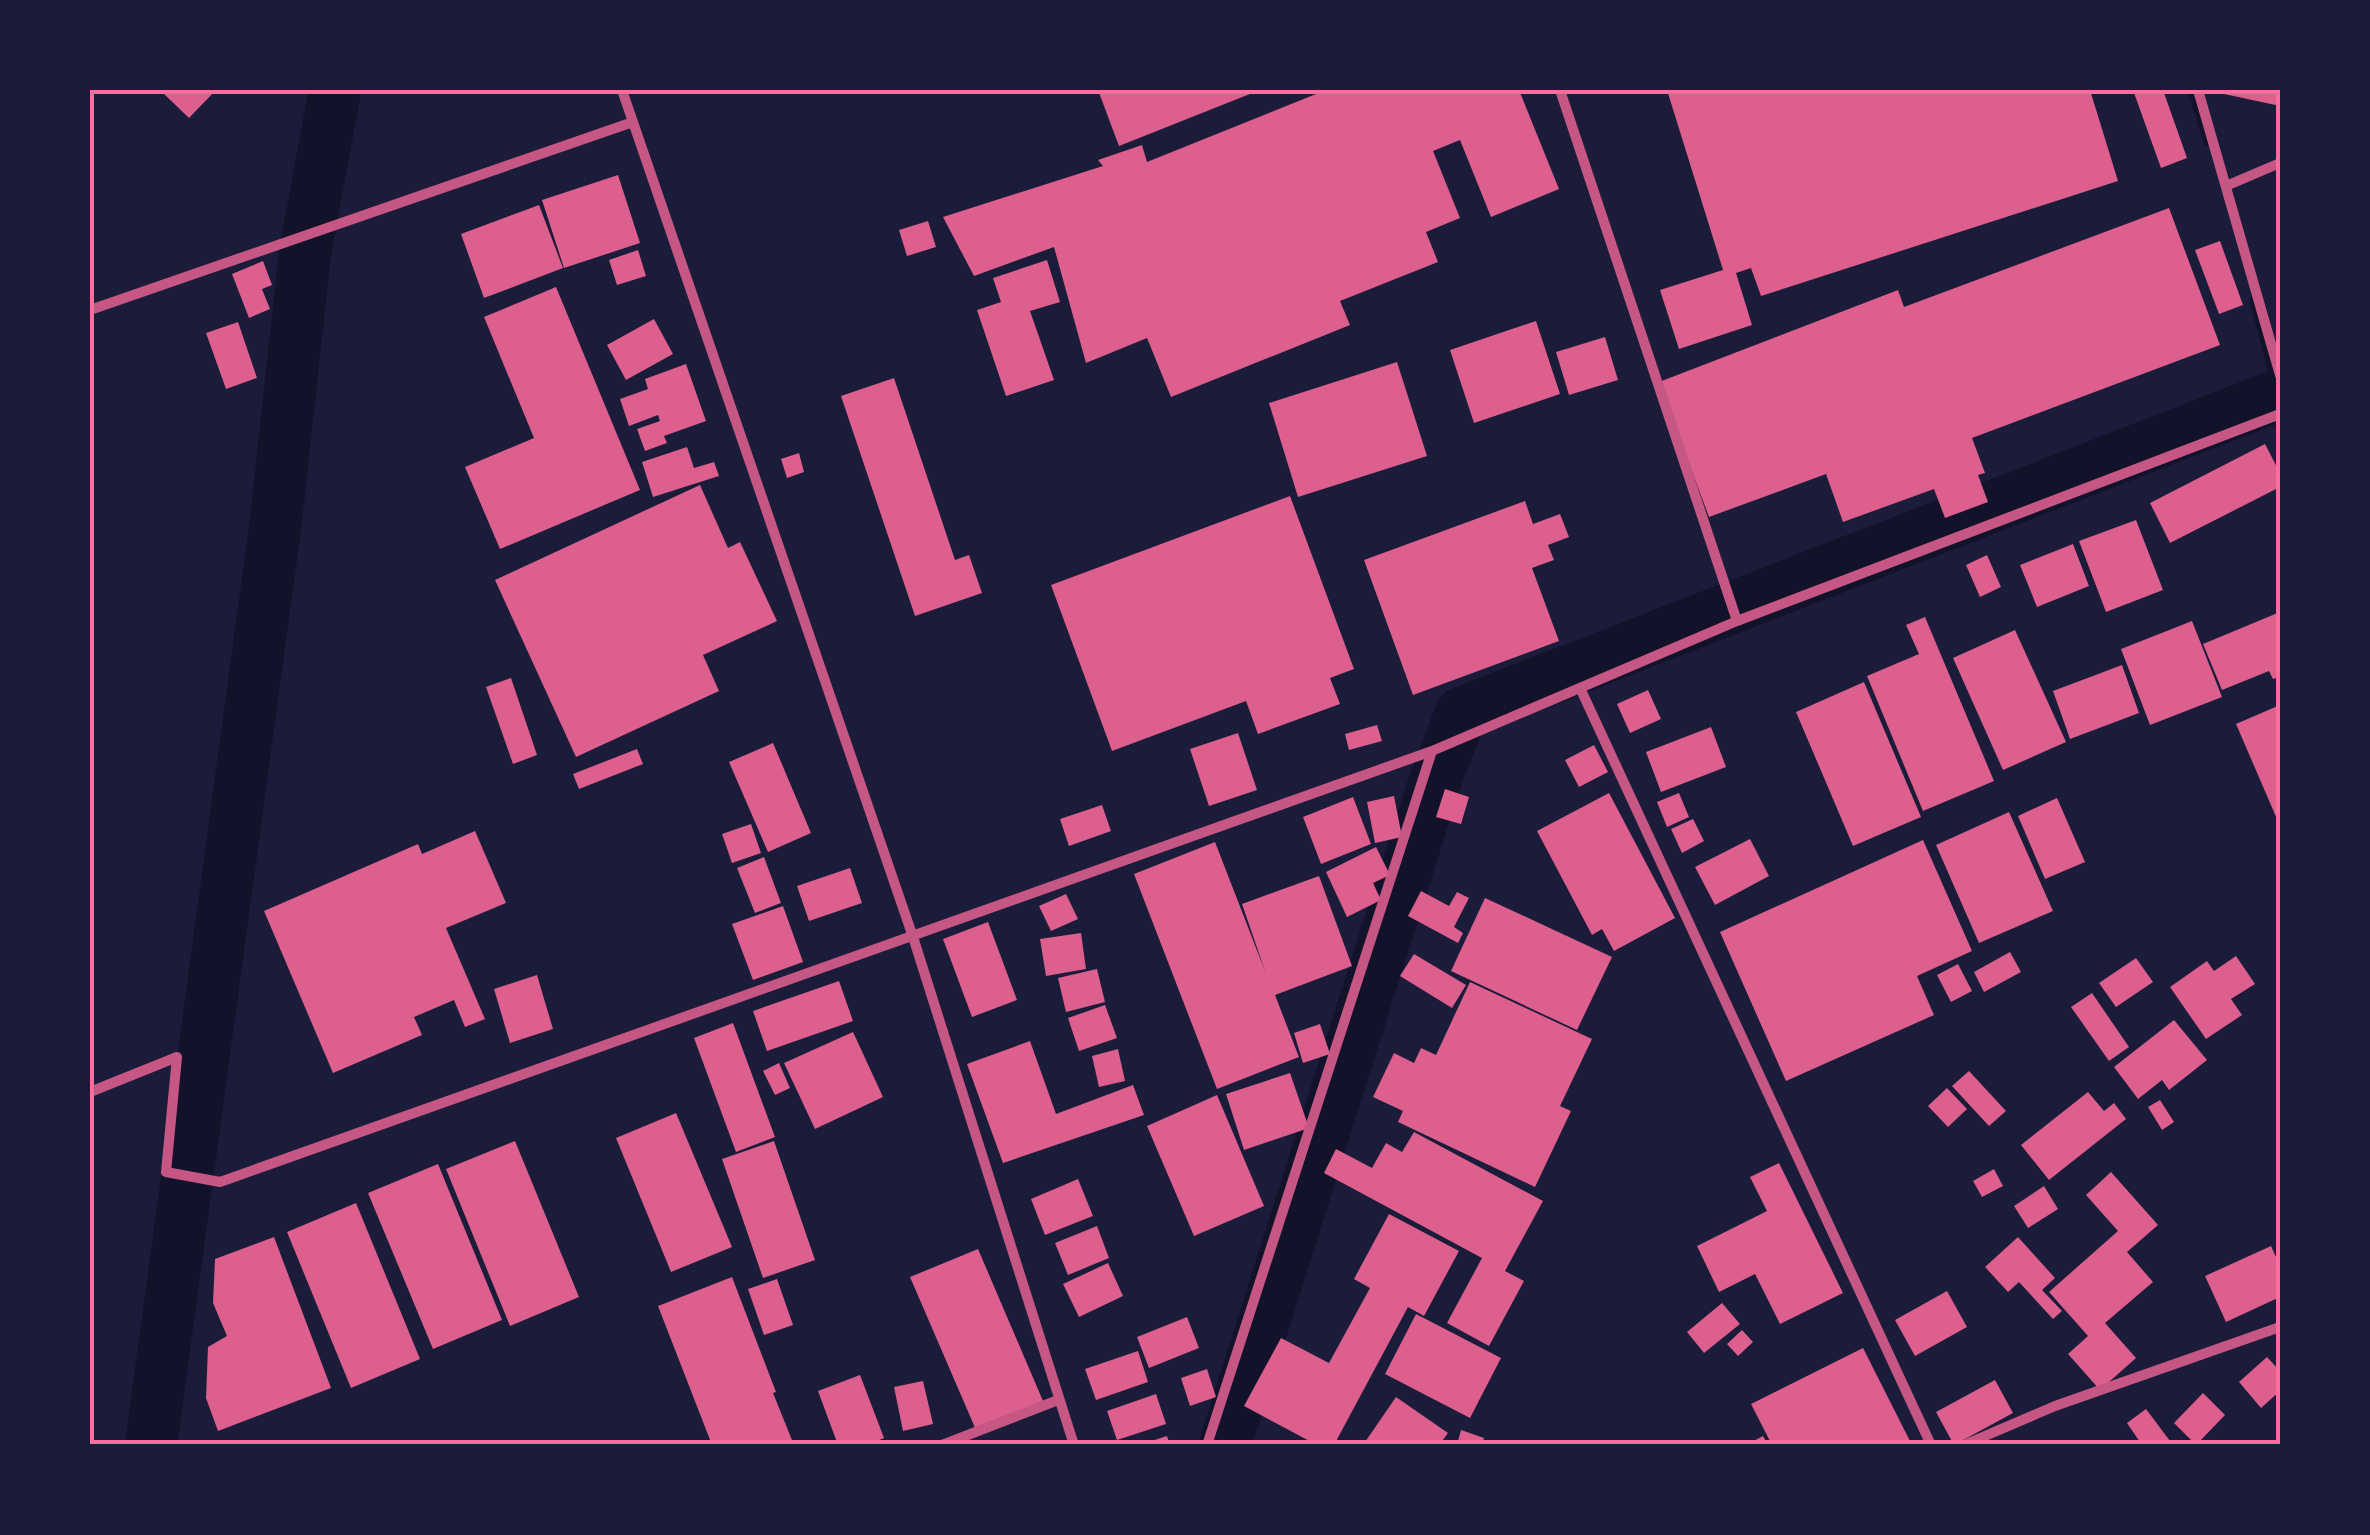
<svg xmlns="http://www.w3.org/2000/svg" width="2370" height="1535" viewBox="0 0 2370 1535" font-family="'Noto Sans',sans-serif">
	<rect width="100%" height="100%" fill="#1b1b3a"/>
	<g fill="none" stroke-linecap="round" stroke-linejoin="round">
		<path stroke="#12122b" stroke-width="9" d="M2192,90l16,52
			M2254,301l25,94"/>
		<path stroke="#12122b" stroke-width="52" d="M151,1445l125,-925 29,-267 30,-163
			M1225,1445l208,-658 28,-74 818,-318"/>
	</g>
	<path fill="#dd5f8e" d="M166,90h50l-27,28 -26,-25z
		M1098,90h162l-141,56z
		M1326,90h193l40,99 -68,28 -31,-77 -27,11 27,67 -34,14 12,30 -98,39 10,24 -179,72 -24,-59 -61,25 -32,-116 -80,29 -31,-59 160,-51 -5,-6 44,-15 5,17z
		M1667,90h423l28,91 -357,115 -10,-28 -15,5 16,52 -73,24 -19,-59 63,-20z
		M2133,90h30l24,68 -26,10z
		M2215,90h65v16l-65,-14z
		M618,175l22,68 -76,25 -22,-68z
		M539,205l24,63 -79,30 -23,-64z
		M2169,208l51,137 -248,93 13,35 -7,2 10,27 -43,16 -11,-29 -91,33 -17,-48 -117,43 -50,-135 239,-92 6,17z
		M928,221l8,26 -29,9 -8,-26z
		M2220,241l23,64 -24,9 -24,-64z
		M638,250l8,26 -29,9 -8,-25z
		M1047,260l13,42 -30,9 24,69 -48,16 -29,-86 24,-8 -8,-24z
		M263,261l9,24 -10,4 8,20 -21,9 -17,-44z
		M556,287l84,203 -140,59 -35,-82 69,-29 -50,-121z
		M654,319l19,35 -47,26 -19,-35z
		M1536,321l24,73 -86,29 -24,-73z
		M238,322l19,56 -31,11 -20,-56z
		M1605,337l13,43 -49,15 -13,-43z
		M1397,362l30,94 -129,41 -29,-94z
		M686,364l20,57 -42,15 3,7 -22,8 -8,-22 23,-8 -2,-6 -29,11 -9,-27 28,-10 -3,-10z
		M894,378l61,182 14,-5 13,38 -67,23 -74,-220z
		M2265,444l15,29v14l-110,56 -20,-40z
		M687,447l7,21 20,-6 5,14 -66,21 -11,-35z
		M799,453l5,19 -17,6 -6,-19z
		M700,485l28,63 12,-6 37,79 -74,34 16,36 -143,66 -81,-177z
		M1290,496l64,173 -24,9 10,26 -82,30 -12,-33 -134,50 -61,-166z
		M1525,501l8,23 27,-10 9,23 -21,8 6,15 -22,8 27,73 -146,54 -49,-135z
		M2136,520l27,70 -57,22 -27,-71z
		M2073,544l16,42 -52,21 -17,-42z
		M1987,555l14,32 -21,10 -14,-32z
		M2280,612v65l-7,2 -4,-8 -47,19 -19,-46z
		M1925,617l69,164 -71,30 -56,-135 52,-22 -13,-29z
		M2192,621l30,76 -72,28 -29,-76z
		M2015,630l51,112 -63,28 -50,-112z
		M2122,665l17,48 -69,26 -17,-48z
		M511,678l26,77 -24,9 -27,-77z
		M1864,682l57,135 -68,29 -57,-134z
		M1648,690l13,29 -31,14 -13,-29z
		M2280,705v121l-44,-102z
		M1377,725l5,16 -33,9 -4,-16z
		M1711,727l15,40 -65,25 -15,-40z
		M1238,733l19,57 -48,16 -19,-57z
		M773,743l38,90 -43,19 -39,-90z
		M1594,745l14,27 -29,15 -14,-27z
		M637,749l6,15 -64,25 -6,-15z
		M1445,789l24,8 -8,27 -25,-7z
		M1609,793l66,125 -61,33 -12,-22 -10,6 -55,-104z
		M1679,793l10,24 -22,10 -10,-25z
		M1394,796l8,41 -27,6 -8,-41z
		M1353,797l18,47 -50,20 -18,-47z
		M2057,798l28,64 -40,17 -27,-63z
		M1102,805l9,26 -42,15 -9,-27z
		M2009,812l44,99 -74,32 -43,-98z
		M1693,819l11,22 -22,12 -11,-24z
		M751,824l10,29 -29,10 -10,-29z
		M475,831l31,72 -60,25 39,91 -20,8 -11,-27 -40,17 8,18 -89,38 -69,-162 154,-67 4,10z
		M1750,839l19,37 -54,29 -20,-38z
		M1923,840l49,111 -55,25 17,39 -148,66 -66,-149z
		M1215,842l50,129 -23,-67 77,-28 33,90 -77,29 24,62 -82,32 -83,-215z
		M1376,847l14,28 -17,8 8,17 -34,17 -21,-45z
		M764,857l17,46 -26,10 -18,-45z
		M850,868l12,35 -53,18 -12,-35z
		M1421,891l28,15 8,-14 12,6 -15,29 9,6 -5,10 -50,-27z
		M1066,894l12,25 -27,12 -12,-25z
		M1485,898l127,59 -35,73 -126,-59z
		M783,906l20,56 -50,18 -21,-56z
		M988,922l29,78 -45,17 -29,-78z
		M1081,933l5,36 -40,7 -6,-37z
		M2010,952l11,20 -37,20 -10,-20z
		M1414,954l52,31 -14,23 -52,-32z
		M2236,956l19,28 -24,15 11,16 -36,24 -36,-52 37,-26 7,10z
		M2136,958l17,24 -37,25 -17,-24z
		M1958,964l14,27 -21,11 -14,-27z
		M1097,969l8,33 -39,10 -8,-34z
		M537,975l16,54 -43,14 -16,-54z
		M839,981l14,40 -86,30 -14,-40z
		M1470,982l122,57 -32,67 11,5 -36,76 -137,-65 5,-11 -30,-14 21,-44 20,10 7,-15 15,7z
		M2092,993l37,54 -20,14 -38,-54z
		M1105,1005l12,33 -38,13 -11,-33z
		M2174,1020l33,40 -38,30 -7,-10 -24,19 -24,-32z
		M733,1023l42,114 -39,15 -42,-114z
		M1320,1024l10,30 -27,9 -9,-30z
		M853,1032l30,65 -68,32 -31,-66z
		M1030,1041l26,73 77,-29 11,30 -141,48 -36,-99z
		M1118,1049l7,32 -26,6 -7,-31z
		M779,1063l11,25 -15,7 -12,-24z
		M1969,1071l37,40 -17,15 -37,-40z
		M1290,1073l19,55 -65,22 -18,-56z
		M1947,1088l20,21 -19,18 -20,-21z
		M2088,1092l16,19 10,-8 12,16 -77,61 -28,-35z
		M1217,1095l47,111 -70,30 -47,-110z
		M2160,1100l14,22 -12,8 -14,-23z
		M676,1113l56,134 -61,25 -55,-134z
		M1414,1132l129,69 -38,70 19,10 -35,65 -42,-23 35,-65 -158,-85 12,-24 36,19 14,-25 16,9z
		M515,1141l64,156 -69,29 -64,-157z
		M774,1141l41,119 -52,18 -41,-119z
		M1779,1163l64,130 -63,31 -25,-50 -36,18 -22,-46 70,-35 -17,-34z
		M438,1164l64,156 -69,29 -65,-156z
		M1994,1169l9,17 -21,11 -9,-16z
		M2111,1172l47,53 -31,27 26,30 -48,41 31,35 -36,32 -32,-36 20,-18 -39,-44 69,-61 -32,-36z
		M1078,1179l15,37 -48,19 -14,-36z
		M2044,1186l14,23 -30,19 -14,-22z
		M356,1203l64,156 -69,29 -64,-156z
		M1389,1214l70,37 -35,65 -16,-9 -74,138h-17l-73,-39 37,-68 48,25 41,-75 -16,-9z
		M1097,1226l12,32 -41,17 -13,-32z
		M274,1237l57,151 -113,43 -12,-33 2,-51 19,-11 -14,-33 2,-44z
		M2018,1237l37,41 -13,12 20,21 -9,8 -34,-37 -11,10 -23,-25z
		M2271,1246l9,20v31l-54,25 -21,-46z
		M978,1249l65,152 -67,29 -66,-153z
		M1108,1263l15,33 -44,21 -16,-33z
		M732,1277l44,115 -3,1 21,52h-82l-54,-139z
		M777,1279l16,46 -29,10 -16,-46z
		M1947,1291l20,36 -52,29 -20,-36z
		M1722,1303l18,21 -36,29 -17,-21z
		M1416,1314l85,44 -31,60 -85,-44z
		M1187,1317l12,31 -50,20 -12,-31z
		M1742,1330l11,12 -15,14 -11,-12z
		M1863,1348l48,95 -139,2 -21,-41z
		M1138,1351l10,31 -52,18 -11,-31z
		M2267,1357l13,14v20l-19,17 -22,-26z
		M1207,1369l9,28 -26,9 -9,-28z
		M860,1375l24,63 -17,7h-29l-20,-54z
		M1995,1380l18,33 -59,32 -18,-33z
		M923,1381l10,43 -30,7 -9,-44z
		M2203,1393l22,22 -29,30 -22,-22z
		M1156,1394l10,30 -49,16 -10,-29z
		M1396,1397l52,36 -9,12h-76z
		M2146,1409l27,36h-31l-15,-22z
		M1461,1430l23,8 -2,7h-25z
		M1167,1436l3,9h-28v-1z
		M1763,1436l5,9h-22z"/>
	<g fill="none" stroke-linecap="round" stroke-linejoin="round">
		<path stroke="#c65784" stroke-width="10" d="M622,90l291,847 161,508
			M1560,90l177,531
			M2198,90l82,285
			M2226,186l54,-23
			M90,310l543,-188
			M1581,690l350,755
			M90,1092l87,-35 -11,115 54,10 1212,-431 305,-130 543,-207
			M942,1445l116,-45
			M1207,1445l225,-694
			M1964,1445l91,-39 225,-79"/>
	</g>
	<rect width="2370" height="1535" fill="none" stroke="#1b1b3a" stroke-width="185"/>
	<rect x="92" y="92" width="2186" height="1350" fill="none" stroke="#ff6b9d" stroke-width="4"/>
</svg>
